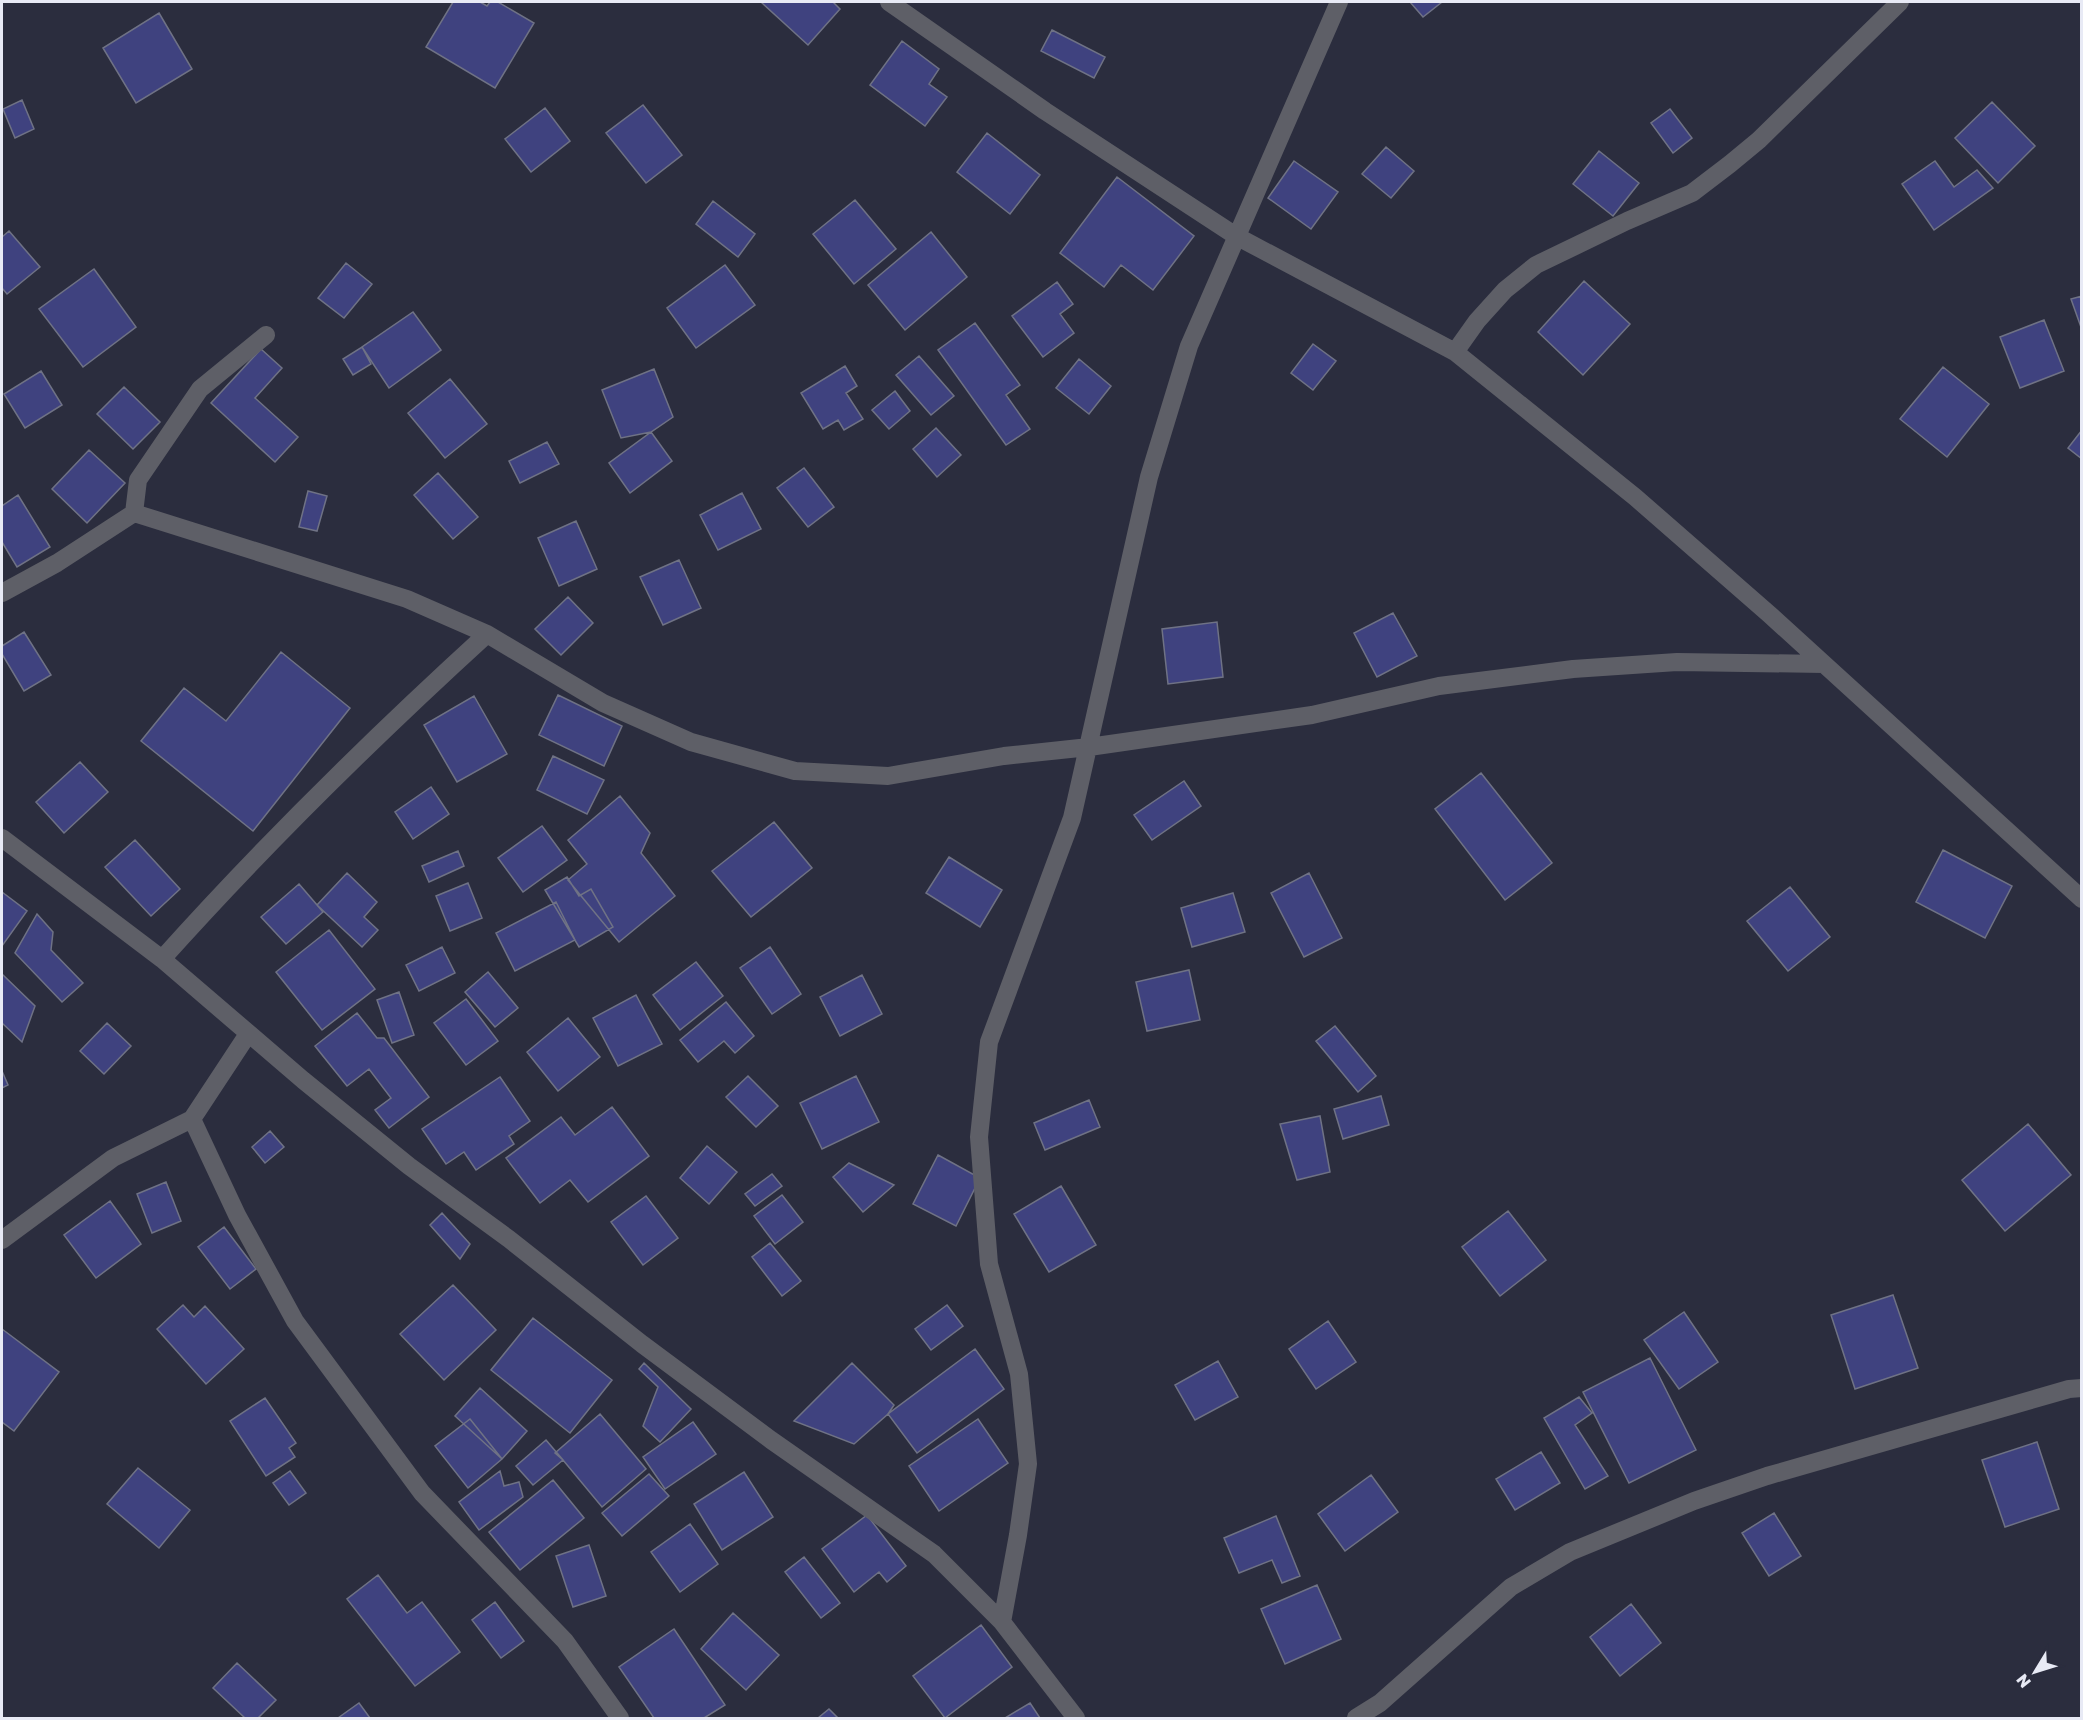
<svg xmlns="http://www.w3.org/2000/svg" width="2083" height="1720" viewBox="0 0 2083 1720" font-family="'Golos Text',sans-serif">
	<rect width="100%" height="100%" fill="#2b2d3e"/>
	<path fill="#3f427f" stroke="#6f7285" stroke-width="1.5" d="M453,2h27l7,4 3,-4h8l36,21 -39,65 -69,-41z
		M761,2h72l7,7 -32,36z
		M1410,2h32l-19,15z
		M159,13l33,56 -56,34 -33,-55z
		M1052,30l53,27 -11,21 -53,-27z
		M902,41l37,28 -10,15 18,13 -22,29 -55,-41z
		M22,100l12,29 -19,9 -12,-29z
		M1992,102l43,44 -37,37 -43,-45z
		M643,105l39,50 -36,28 -40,-50z
		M545,108l25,33 -39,31 -26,-33z
		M1670,109l22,29 -19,15 -22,-30z
		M987,133l53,42 -30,39 -53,-42z
		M1386,147l28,24 -23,27 -29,-24z
		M1599,151l40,32 -26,33 -40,-32z
		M1294,161l44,31 -27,37 -43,-31z
		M1935,161l19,26 23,-17 16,18 -59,42 -32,-46z
		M1117,177l77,59 -41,54 -32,-25 -17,22 -44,-34z
		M855,200l41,49 -42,35 -41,-50z
		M713,201l42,33 -17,23 -42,-33z
		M9,231l31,36 -33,27 -5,-6v-51z
		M931,232l36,45 -62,53 -37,-45z
		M346,263l26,21 -28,34 -26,-20z
		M725,265l30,40 -59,43 -29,-40z
		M94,269l42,58 -53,40 -44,-58z
		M1584,281l46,43 -47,51 -45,-43z
		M1057,282l16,22 -13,10 14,19 -31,24 -31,-41z
		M2082,296v34l-11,-31z
		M413,312l28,38 -52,38 -27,-41z
		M2044,320l20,51 -44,17 -20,-51z
		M975,323l45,62 -14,10 24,34 -24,16 -68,-95z
		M1313,344l23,17 -23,29 -22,-17z
		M362,347l9,17 -18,11 -10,-16z
		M261,349l21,19 -27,30 43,39 -23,25 -64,-59z
		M919,356l35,40 -23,19 -35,-40z
		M1079,359l32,27 -22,28 -33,-26z
		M845,366l12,20 -11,7 17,26 -19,11 -6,-10 -15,9 -22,-36z
		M1943,367l46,37 -42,53 -47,-38z
		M654,369l19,48 -22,15 -30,6 -19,-48z
		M41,371l21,34 -37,23 -21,-34z
		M450,379l37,45 -42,34 -37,-45z
		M124,387l36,35 -27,27 -36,-35z
		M895,391l15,20 -21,18 -17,-19z
		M936,428l25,27 -24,22 -24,-28z
		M2082,430v29l-14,-11z
		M651,432l21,29 -42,32 -21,-30z
		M547,442l12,22 -39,19 -11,-22z
		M89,450l36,33 -38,40 -35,-34z
		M804,468l30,39 -26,20 -31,-39z
		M438,473l40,44 -25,22 -39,-44z
		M308,491l19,5 -10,35 -18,-4z
		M742,493l19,36 -43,21 -18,-35z
		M18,495l32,52 -33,20 -15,-25v-36z
		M576,521l21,48 -38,17 -21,-48z
		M679,560l22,48 -38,17 -23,-48z
		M568,597l25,26 -32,32 -26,-26z
		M1393,613l24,43 -40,21 -23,-44z
		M1217,622l6,55 -55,7 -6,-55z
		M24,632l27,43 -27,16 -22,-37v-8z
		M281,652l69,56 -97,123 -112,-90 43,-53 42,33z
		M558,695l64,31 -18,40 -65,-31z
		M474,696l33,58 -50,28 -33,-57z
		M553,756l51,24 -17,34 -50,-24z
		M80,762l28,30 -44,41 -28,-31z
		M1481,773l71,90 -47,37 -70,-91z
		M1184,781l17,25 -49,34 -18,-25z
		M431,787l18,27 -36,25 -18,-27z
		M620,796l30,37 -9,20 34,43 -56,46 -51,-62 19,-16 -19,-24z
		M774,822l38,46 -61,49 -39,-46z
		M542,826l25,34 -44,32 -25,-34z
		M135,840l45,49 -29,27 -46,-49z
		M1943,850l69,36 -27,52 -69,-36z
		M458,851l6,15 -35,16 -7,-16z
		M949,857l53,33 -22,37 -54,-34z
		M347,873l30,29 -13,15 14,13 -16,17 -45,-42z
		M1309,873l33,65 -38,19 -33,-64z
		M567,877l12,19 12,-7 22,38 -34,20 -34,-57z
		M468,883l14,35 -32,13 -14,-35z
		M299,884l24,28 -37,32 -25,-27z
		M1790,887l40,50 -42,34 -41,-50z
		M2,892l25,19 -25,35z
		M1233,893l12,39 -53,15 -11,-39z
		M556,902l19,38 -60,31 -19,-38z
		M37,914l16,18 -2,18 32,33 -21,19 -47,-49z
		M329,930l46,59 -53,41 -46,-58z
		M442,947l13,26 -36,18 -13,-26z
		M770,947l31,47 -29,20 -32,-46z
		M696,962l27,34 -43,34 -27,-35z
		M1189,970l11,50 -53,11 -11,-49z
		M488,972l30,36 -23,19 -30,-35z
		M2,974l33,32 -13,36 -20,-19z
		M862,975l20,39 -42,22 -20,-39z
		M399,992l15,43 -22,8 -15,-43z
		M636,995l26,49 -44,22 -25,-48z
		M466,999l32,42 -32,24 -32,-42z
		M726,1002l28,34 -19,17 -11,-12 -26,21 -18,-22z
		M357,1013l20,25h7l45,59 -40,31 -14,-18 16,-12 -22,-29 -22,17 -32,-40z
		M568,1018l32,39 -42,34 -31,-39z
		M107,1023l24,23 -27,28 -24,-23z
		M1335,1026l41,50 -18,16 -42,-51z
		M2,1071l6,14 -6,3z
		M748,1076l30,30 -22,21 -30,-30z
		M856,1076l23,46 -57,27 -22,-46z
		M500,1077l30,44 -21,15 5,8 -38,26 -12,-18 -18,12 -24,-35z
		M1381,1096l8,29 -46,14 -9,-30z
		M1089,1100l11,27 -55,23 -11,-27z
		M612,1107l37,49 -61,46 -18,-22 -30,23 -34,-45 55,-41 14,18z
		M1320,1116l10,56 -33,8 -17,-56z
		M2028,1124l43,51 -66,56 -43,-51z
		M270,1131l14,16 -19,16 -13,-16z
		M707,1146l30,26 -28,32 -29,-26z
		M938,1155l42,23 -24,48 -43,-22z
		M849,1163l45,22 -31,27 -30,-35z
		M772,1174l10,12 -27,20 -10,-12z
		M166,1182l15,39 -29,12 -15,-39z
		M1061,1186l35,59 -47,27 -35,-58z
		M782,1195l21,27 -28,22 -21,-28z
		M646,1196l32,42 -35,27 -32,-43z
		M110,1201l31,43 -45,34 -32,-43z
		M1508,1211l38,49 -46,36 -38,-49z
		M442,1213l28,31 -10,15 -30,-34z
		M224,1227l32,42 -26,20 -32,-42z
		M770,1243l31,38 -19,15 -30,-39z
		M453,1285l43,45 -52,50 -44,-46z
		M1893,1295l25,73 -63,21 -24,-74z
		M183,1305l11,12 11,-11 39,43 -38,35 -49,-55z
		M947,1305l16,21 -32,24 -16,-21z
		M1684,1312l34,50 -39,27 -35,-49z
		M533,1318l79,62 -42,53 -79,-63z
		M1328,1321l28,41 -40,27 -27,-40z
		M2,1329l57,43 -45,59 -12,-9z
		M975,1349l29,40 -87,64 -29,-39z
		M1650,1358l46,92 -67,33 -46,-91z
		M1218,1361l20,36 -43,23 -20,-35z
		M644,1363l47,46 -31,33 -17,-16 15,-39 -19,-18z
		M852,1363l42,42 -6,9 -34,30 -60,-23z
		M480,1388l47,43 -25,28 -47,-43z
		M1579,1397l13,16 -17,12 33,51 -23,13 -41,-71z
		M265,1398l31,45 -7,5 6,9 -29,19 -36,-55z
		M600,1414l46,55 -44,38 -39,-47 -8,-7z
		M470,1419l32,40 -34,29 -33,-42z
		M978,1419l30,44 -69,48 -30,-45z
		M693,1422l23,32 -51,35 -22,-32z
		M546,1440l17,20 -30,25 -17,-19z
		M2037,1442l22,67 -54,18 -23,-67z
		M1541,1452l19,31 -45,27 -19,-31z
		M138,1468l52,42 -31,38 -52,-44z
		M290,1471l16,22 -17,12 -16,-22z
		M500,1471l4,15 15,-4 4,15 -44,33 -20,-28z
		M744,1472l29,45 -51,33 -28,-46z
		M649,1474l20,22 -47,40 -20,-23z
		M1371,1475l27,37 -53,39 -27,-37z
		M553,1480l31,38 -64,52 -31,-38z
		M1774,1513l27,43 -32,20 -27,-43z
		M867,1515l39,51 -19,16 -8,-10 -25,20 -32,-43z
		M1276,1516l24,60 -18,7 -10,-23 -33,13 -15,-35z
		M690,1524l28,40 -38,28 -29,-40z
		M589,1545l17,51 -33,11 -17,-51z
		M804,1557l36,46 -19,15 -36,-46z
		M378,1575l29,38 15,-11 38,50 -45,34 -68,-87z
		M1317,1585l24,54 -56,25 -24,-55z
		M495,1602l29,39 -23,17 -29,-38z
		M1631,1604l30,39 -41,33 -30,-39z
		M733,1613l46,42 -33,35 -45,-41z
		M981,1625l31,42 -67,51 -32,-42z
		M674,1629l51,76 -21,13h-50l-35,-51z
		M237,1663l39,37 -18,18h-13l-32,-30z
		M359,1703l11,15h-32z
		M1030,1703l10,15h-35z
		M829,1709l9,9h-20z"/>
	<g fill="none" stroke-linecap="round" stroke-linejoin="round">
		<path stroke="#5e5f67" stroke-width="18" d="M889,2l156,109 191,125 219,116 180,145 134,117 313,285
			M1455,352l22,-31 28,-31 31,-25 91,-44 65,-28 38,-29 29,-24 141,-138
			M134,513l273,86 80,35 116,69 88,39 104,29 93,5 116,-20 85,-9 223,-32 127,-29 134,-17 104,-7 147,2
			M2,593l55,-30 77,-50 4,-33 62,-91 66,-54
			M2,838l160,121 141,121 106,86 100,73 133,105 129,96 163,114 68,68 74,96
			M162,959c103,-115 211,-221 325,-325
			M248,1034l-56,85 45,96 58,106 127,172 143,148 55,77
			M2,1240l111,-82 79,-39
			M1002,1622l16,-87 10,-71 -9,-90 -30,-110 -10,-127 10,-95 83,-224 77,-341 40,-131 150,-344
			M1356,1718l24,-15 131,-116 59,-35 124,-51 73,-25 302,-87 13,-1"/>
	</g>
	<rect width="2083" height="1720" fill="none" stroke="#e8eaf5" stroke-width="6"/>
	<g transform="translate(2035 1672) rotate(232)" stroke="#2b2d3e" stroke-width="4.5" paint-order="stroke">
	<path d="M0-4.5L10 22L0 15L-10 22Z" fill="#e8eaf5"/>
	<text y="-9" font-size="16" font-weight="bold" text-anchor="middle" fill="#e8eaf5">N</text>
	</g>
</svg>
